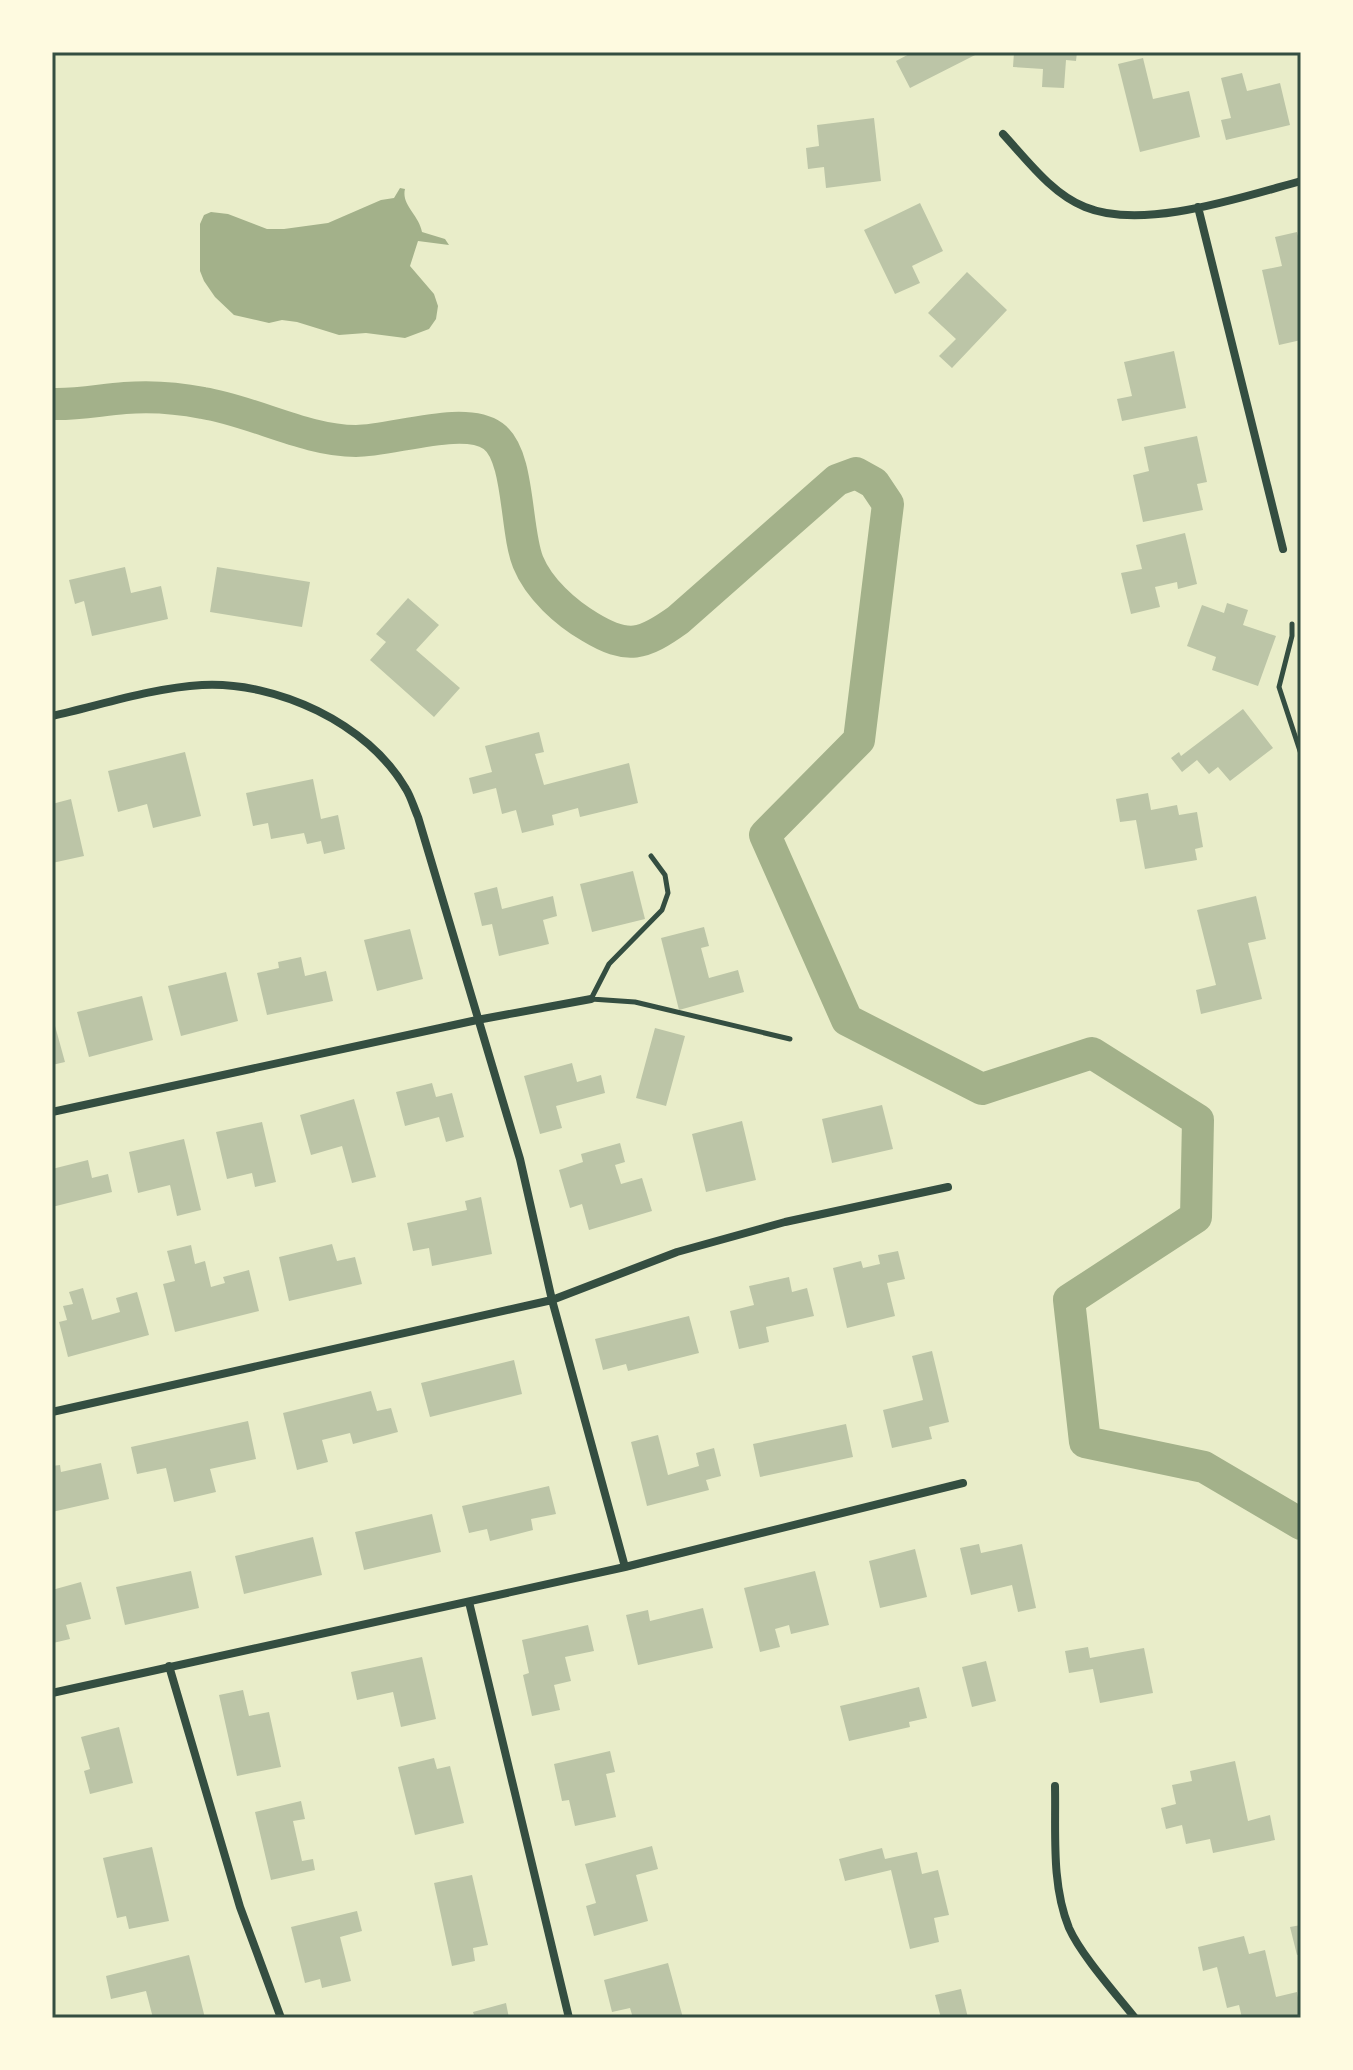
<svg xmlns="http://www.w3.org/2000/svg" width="1353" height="2070" viewBox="0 0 1353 2070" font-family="Raleway,sans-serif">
	<rect width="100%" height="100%" fill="#e9edc9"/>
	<path fill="#a3b18a" d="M400,188l5,1c-4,16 14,26 17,43l23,7 4,6 -31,-4 -8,25 24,28 4,12 -2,13 -7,10 -24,9 -39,-5 -27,2 -42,-13 -15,-2 -13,3 -35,-8 -19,-18 -11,-16 -4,-10v-47l4,-9 7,-3 17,2 39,15h17l44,-6 53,-23 13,-2z"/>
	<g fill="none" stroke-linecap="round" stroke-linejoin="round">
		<path stroke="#a3b18a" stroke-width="32" d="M52,404c24,1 48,-4 73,-6 25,-2 53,0 78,5 50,8 103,38 153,38 36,0 108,-26 137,-5 27,19 22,94 35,126 11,27 38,51 62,65 38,23 53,18 88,-7l159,-140 19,-7 18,10 14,21 -29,236 -94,95 82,185 135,69 110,-36 106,67 -2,97 -127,83 16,142 119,25 97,57"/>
	</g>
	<path fill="#bcc5a7" d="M913,52h68l-71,36 -14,-27z
		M1014,52h63l-1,9 -10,-1 -2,28 -22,-1 1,-18 -30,-2z
		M1143,58l10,41 36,-8 11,46 -60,15 -22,-88z
		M1242,73l5,18 33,-8 10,42 -64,15 -5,-20 10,-2 -10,-40z
		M874,118l7,63 -55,7 -2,-21 -16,2 -2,-21 13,-2 -2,-21z
		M920,203l23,48 -31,15 8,17 -25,11 -31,-64z
		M1297,232l4,16v92l-22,5 -17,-75 20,-4 -7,-29z
		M967,272l40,38 -55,58 -13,-12 17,-17 -28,-26z
		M1174,351l12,57 -64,13 -5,-22 15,-3 -8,-34z
		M1197,436l10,46 -10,2 6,26 -60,12 -10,-47 16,-4 -5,-24z
		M1185,533l12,51 -19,5 -1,-7 -22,5 5,20 -29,7 -10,-41 21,-4 -6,-24z
		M125,567l6,26 30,-7 7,33 -76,17 -8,-35 -9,3 -6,-24z
		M217,567l93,15 -8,45 -92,-15z
		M408,598l31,27 -23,25 44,38 -26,29 -64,-57 16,-18 -10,-8z
		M1227,603l21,7 -5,15 33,11 -18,50 -46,-16 4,-13 -29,-11 15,-41 22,8z
		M1243,709l30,39 -43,33 -12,-14 -9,7 -12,-14 -15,12 -11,-14 8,-6 2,4z
		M539,732l5,20 -9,2 9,31 85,-22 9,40 -58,14 -2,-9 -26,7 2,10 -32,8 -6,-23 -14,4 -6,-26 -23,6 -4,-16 23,-6 -7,-26z
		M185,752l16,64 -48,12 -6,-24 -29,8 -10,-41z
		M313,779l8,40 17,-4 7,34 -21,5 -3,-13 -14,3 -3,-11 -33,6 -3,-16 -15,3 -7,-33z
		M1148,793l3,17 26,-5 2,10 18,-3 6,35 -8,2 2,11 -52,9 -9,-49 -16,2 -4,-23z
		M71,799l13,57 -32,7v-59z
		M633,871l12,48 -53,13 -12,-48z
		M497,887l5,22 51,-13 4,20 -14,4 6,24 -50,12 -7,-32 -10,2 -8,-33z
		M1256,896l10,43 -18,4 14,56 -61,15 -5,-24 20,-5 -19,-75z
		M704,927l5,19 -8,2 8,30 29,-8 6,22 -65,18 -18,-72z
		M410,929l13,50 -46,12 -13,-51z
		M301,957l4,19 21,-5 7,30 -66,14 -10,-42 22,-5 -1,-6z
		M226,972l12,49 -57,15 -13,-50z
		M142,996l11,44 -64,17 -12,-45z
		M52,1015l13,47 -13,3z
		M655,1028l30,8 -19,70 -30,-8z
		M572,1063l5,19 24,-7 4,18 -49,13 6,22 -22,6 -16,-58z
		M432,1083l4,14 16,-4 12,44 -18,5 -7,-25 -34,9 -9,-34z
		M354,1099l22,78 -24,6 -10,-37 -31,9 -11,-40z
		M882,1105l11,44 -61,14 -10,-44z
		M742,1121l14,59 -50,12 -14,-58z
		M262,1122l14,60 -21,5 -3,-14 -25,6 -11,-47z
		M184,1139l17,71 -24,6 -7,-31 -32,8 -9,-41z
		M620,1143l5,19 -10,3 6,19 21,-6 10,33 -63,19 -7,-26 -12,4 -11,-38 24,-8 -2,-8z
		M88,1160l4,18 16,-4 4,18 -60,15v-38z
		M481,1197l11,57 -60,12 -3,-18 -16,3 -6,-28 60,-13 -2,-9z
		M332,1244l5,17 18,-4 7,27 -73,17 -10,-44z
		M191,1245l4,19 10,-3 6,26 14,-4 -2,-6 26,-7 10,41 -84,21 -12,-48 12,-3 -8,-30z
		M898,1251l7,28 -18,4 8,33 -48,12 -14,-60 28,-7 2,7 17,-4 -2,-9z
		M789,1277l3,15 15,-4 7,28 -48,11 3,15 -30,7 -9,-38 24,-6 -5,-19z
		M83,1288l9,32 28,-8 -4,-14 21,-6 12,43 -81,22 -9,-35 8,-2 -4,-14 10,-2 -4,-12z
		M689,1316l10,37 -71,18 -2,-7 -23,6 -8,-31z
		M932,1351l17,71 -20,5 3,12 -40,9 -9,-38 40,-10 -11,-44z
		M514,1360l8,34 -92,23 -9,-34z
		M371,1391l6,20 14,-3 7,24 -45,12 -3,-11 -28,7 6,22 -31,8 -14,-57z
		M248,1421l8,38 -46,10 6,23 -42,10 -8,-34 -29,6 -6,-27z
		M846,1424l7,33 -93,20 -7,-33z
		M658,1435l10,40 31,-9 -3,-13 18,-5 7,28 -15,4 3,10 -62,16 -16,-64z
		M101,1463l8,36 -57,13v-46l8,-1 1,7z
		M549,1486l7,28 -25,5 2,11 -43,11 -3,-12 -18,4 -7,-27z
		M432,1514l9,38 -77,18 -9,-38z
		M313,1537l9,38 -78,19 -9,-38z
		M979,1544l2,9 41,-9 14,64 -18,4 -6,-27 -41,10 -11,-47z
		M915,1549l12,48 -47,11 -11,-47z
		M191,1571l8,37 -74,17 -9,-38z
		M815,1571l14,54 -38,9 -2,-9 -14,4 5,18 -20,5 -16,-64z
		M81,1582l10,37 -25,6 4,14 -17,4 -1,-53z
		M703,1608l10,40 -75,17 -12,-50 22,-5 2,11z
		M588,1625l6,26 -29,6 6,24 -17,4 6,25 -28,6 -9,-41 6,-2 -7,-33z
		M1088,1647l2,11 54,-10 9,45 -53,10 -7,-34 -24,4 -4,-22z
		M422,1657l14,62 -35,8 -8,-35 -36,8 -6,-28z
		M986,1661l10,40 -24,6 -10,-40z
		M919,1687l8,31 -18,4 1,5 -61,14 -9,-35z
		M243,1690l6,26 20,-4 12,55 -44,9 -18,-81z
		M119,1727l14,56 -43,11 -6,-23 6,-2 -9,-32z
		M610,1751l5,21 -9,2 10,43 -41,9 -6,-26 -7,1 -8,-37z
		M434,1758l3,11 13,-3 14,57 -49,12 -17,-68z
		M1235,1761l13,60 22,-6 5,25 -62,13 -3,-14 -24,5 -4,-19 -16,4 -5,-21 15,-4 -4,-19 20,-4 -2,-10z
		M301,1801l4,18 -12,2 9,40 11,-2 2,11 -44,10 -16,-68z
		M652,1846l6,23 -22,6 12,46 -54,15 -8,-30 10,-3 -11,-39z
		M152,1847l17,74 -40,8 -3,-13 -9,2 -14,-60z
		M882,1848l3,11 32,-7 5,22 16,-4 11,45 -15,3 5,24 -29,7 -19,-79 -46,11 -6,-22z
		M472,1875l16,70 -15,3 2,13 -23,5 -18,-83z
		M357,1911l5,20 -22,6 11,44 -29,7 -2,-9 -15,4 -14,-56z
		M1301,1925v29l-4,1 -7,-28z
		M1244,1936l5,18 16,-4 11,47 21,-5 4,23 -11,3h-48l-3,-13 -12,3 -10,-41 -14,4 -5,-24z
		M189,1955l16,63h-52l-7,-27 -35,8 -5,-23z
		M668,1963l15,55h-50l-3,-10 -18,4 -8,-32z
		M961,1989l7,29h-27l-6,-23z
		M506,2003l3,15h-34l-2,-6z"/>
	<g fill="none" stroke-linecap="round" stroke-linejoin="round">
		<path stroke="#344e41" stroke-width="5" d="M1292,624v12l-13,51 22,67
			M651,856l14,19 3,18 -6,17 -53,54 -18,35 44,3 155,37"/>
		<path stroke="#344e41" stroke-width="8" d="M1003,134c24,26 49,60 82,73 58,24 157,-10 216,-26
			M1198,207l85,342
			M52,716c49,-11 100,-28 150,-31 74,-4 166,38 204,104 5,8 8,19 12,28l102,342 32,141 73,267
			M52,1112l425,-92 114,-21
			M52,1412l500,-112 125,-48 108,-30 163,-35
			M469,1602l100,416
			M169,1666l71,241 41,111
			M52,1693l573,-126 338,-84
			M1055,1786c1,46 -4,98 14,142 12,27 47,66 66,90"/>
	</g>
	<rect width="1353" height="2070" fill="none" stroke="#fefae0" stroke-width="108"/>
	<rect x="54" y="54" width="1245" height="1962" fill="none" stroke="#344e41" stroke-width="3"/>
</svg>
